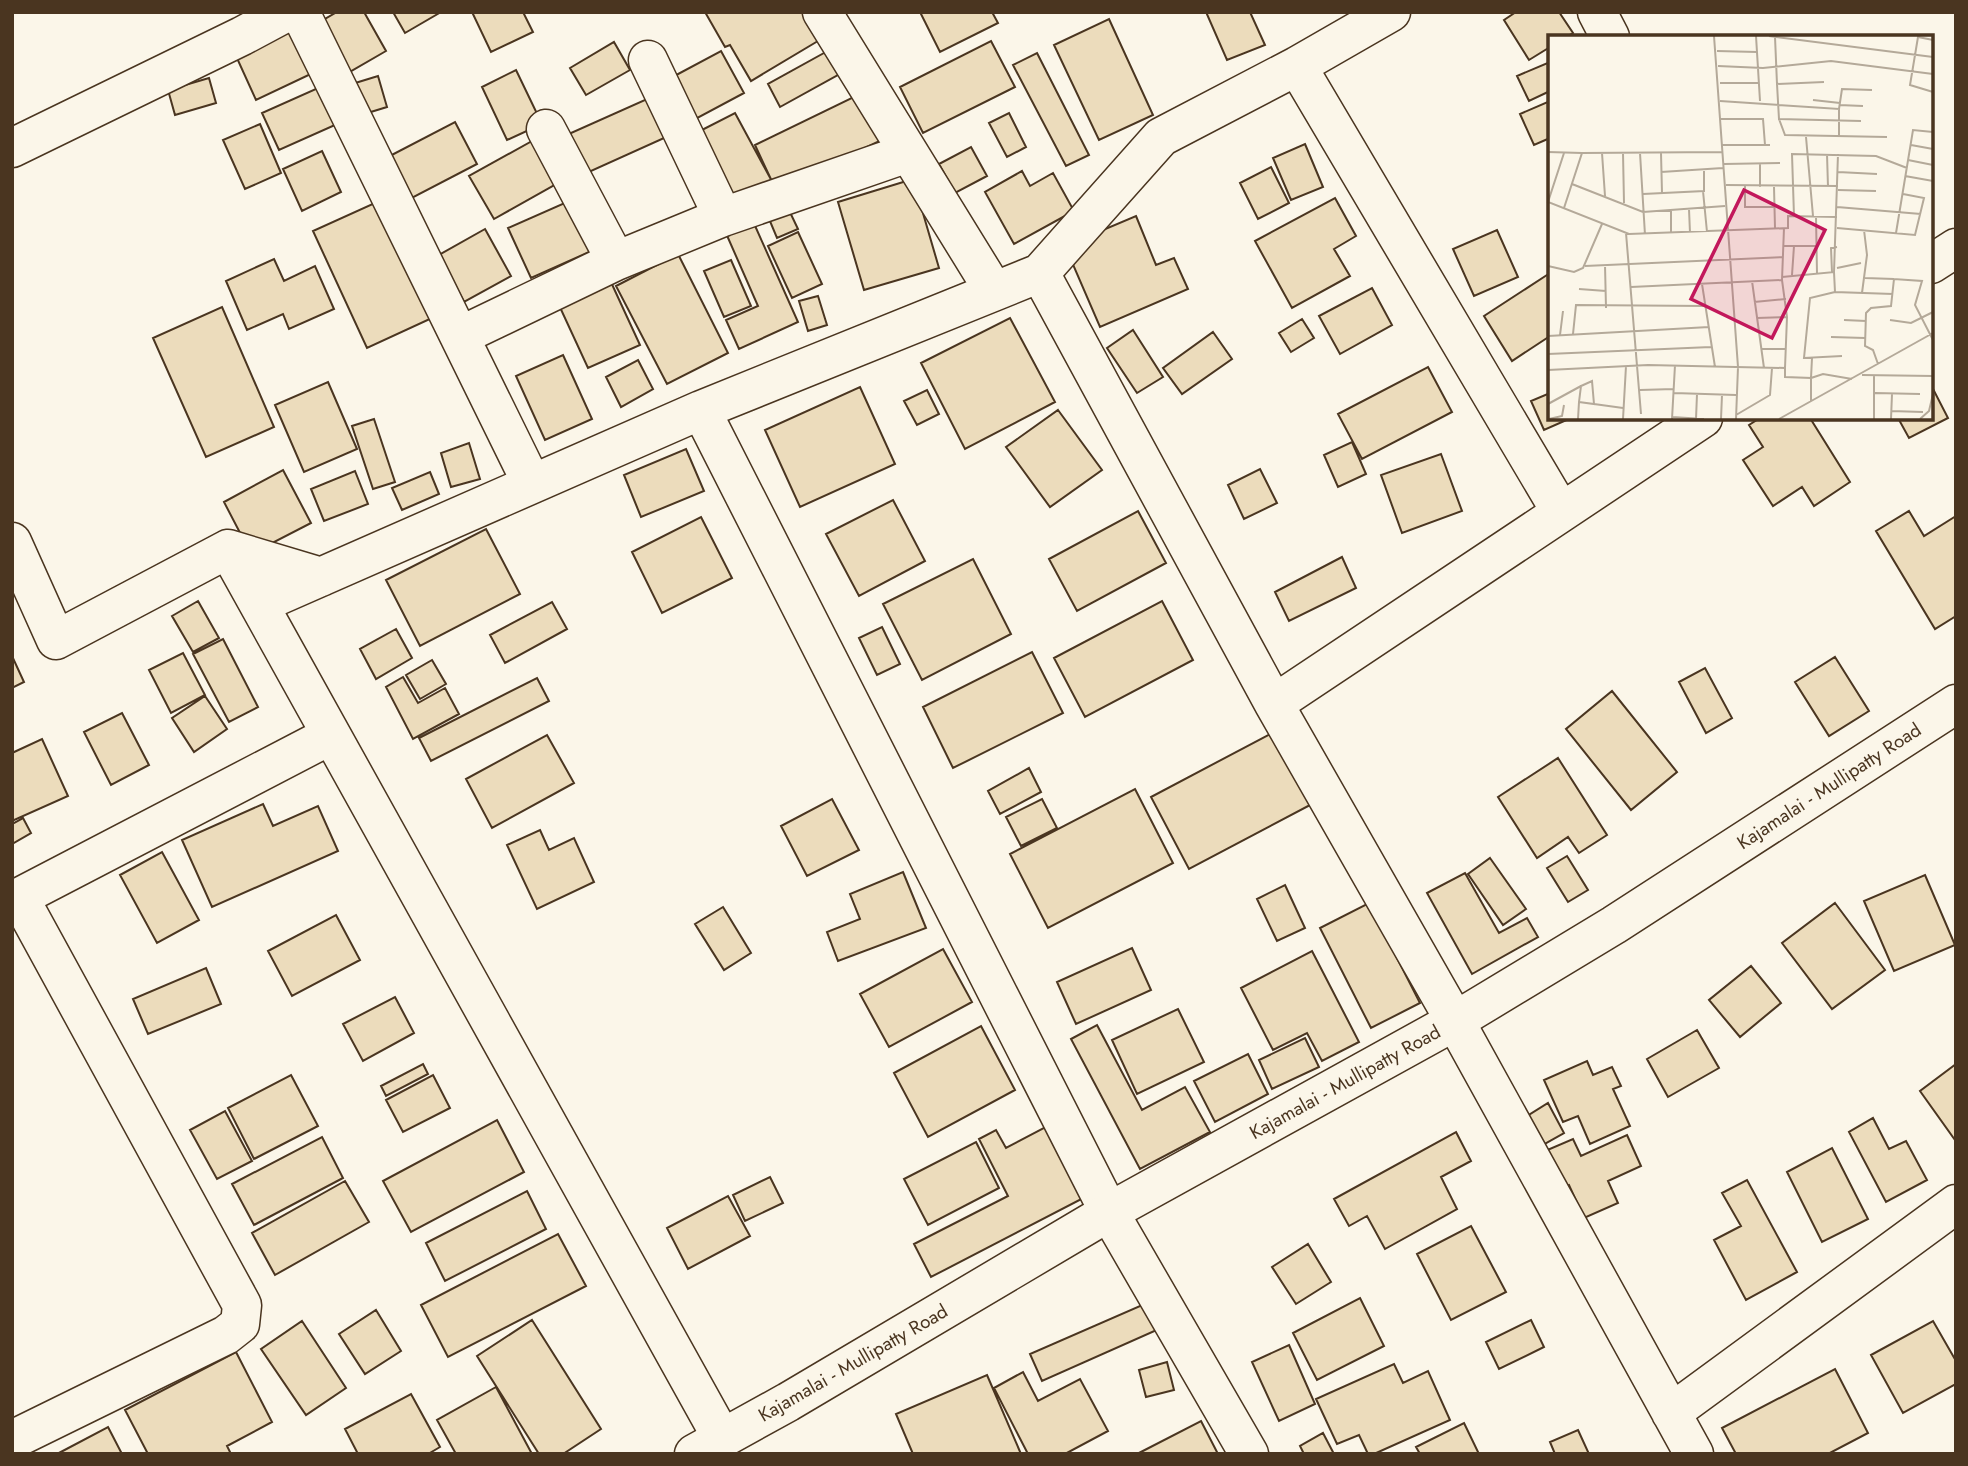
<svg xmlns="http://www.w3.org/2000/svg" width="1968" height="1466" viewBox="0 0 1968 1466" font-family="Jost,sans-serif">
	<rect width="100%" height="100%" fill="#fbf6e9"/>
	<path fill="#ecdcbc" stroke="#4a3520" stroke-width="2" d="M337,12h27l22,39 -40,23 -28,-51z
		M393,12h48l-36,21z
		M472,12h51l10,20 -42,20z
		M705,12h109l14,23 -77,46 -21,-36 -5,2z
		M920,12h72l6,11 -58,29z
		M1206,12h44l15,33 -38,15z
		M1516,12h43l14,21 -7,4h-16v10l-21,13 -25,-40z
		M1109,19l44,96 -54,25 -45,-95z
		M294,29l21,43 -59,28 -20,-44z
		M991,41l24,46 -92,46 -23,-46z
		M614,42l16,28 -44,25 -16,-27z
		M833,48l12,23 -65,36 -12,-23z
		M721,51l23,42 -56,30 -23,-42z
		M1037,53l52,102 -23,11 -53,-101z
		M1550,62v29l-21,10 -12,-25z
		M516,70l26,54 -35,16 -25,-53z
		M378,76l9,31 -26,8 -9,-31z
		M209,78l7,25 -41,12 -7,-25z
		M318,88l17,37 -56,25 -17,-37z
		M864,92l22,46 -110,52 -21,-45z
		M656,95l17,39 -93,42 -18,-39z
		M1550,101v37l-16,7 -14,-31z
		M735,113l39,72 -38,21 -40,-73z
		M1009,113l17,34 -19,10 -18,-34z
		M455,122l22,42 -71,37 -22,-42z
		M260,124l21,49 -36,16 -22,-49z
		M541,136l24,43 -71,40 -25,-43z
		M1305,144l18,43 -32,13 -18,-42z
		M971,147l16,29 -32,17 -16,-29z
		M322,151l19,41 -39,19 -19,-42z
		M1271,167l18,36 -31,16 -18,-36z
		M1022,171l8,15 23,-13 21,38 -60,33 -29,-52z
		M913,179l26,89 -75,22 -26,-88z
		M576,198l22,50 -67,30 -23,-50z
		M1335,198l21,38 -22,13 16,27 -58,32 -37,-67z
		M377,202l55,116 -65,30 -54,-117z
		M787,206l11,23 -21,9 -10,-24z
		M1136,216l20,49 18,-7 14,31 -88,38 -35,-81z
		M752,219l46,103 -59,27 -13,-29 32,-14 -33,-75z
		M485,229l26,47 -47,26 -25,-47z
		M1497,230l21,47 -44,19 -21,-47z
		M798,232l24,52 -30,14 -24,-52z
		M678,254l50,99 -61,31 -51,-98z
		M274,259l10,22 31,-15 19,43 -45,20 -6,-15 -36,16 -21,-49z
		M731,260l20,46 -27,11 -20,-46z
		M1550,273v63l-38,25 -28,-45z
		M610,280l30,65 -52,23 -30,-65z
		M1372,288l20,37 -52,29 -21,-38z
		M818,296l9,29 -19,6 -9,-30z
		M222,307l52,120 -68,30 -53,-119z
		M1010,318l45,84 -90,47 -44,-86z
		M1302,319l12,19 -23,14 -12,-19z
		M1133,330l30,47 -26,16 -30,-45z
		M1213,332l19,27 -50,35 -19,-26z
		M563,355l29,64 -47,21 -29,-64z
		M638,360l15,29 -32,18 -15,-30z
		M1428,367l24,45 -90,47 -24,-45z
		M328,382l29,67 -53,23 -29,-67z
		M1931,385l17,33 -39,20 -11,-20h33z
		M860,387l35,77 -95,43 -35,-77z
		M927,390l12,24 -22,11 -13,-24z
		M1550,393v25h21l-27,12 -13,-29z
		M1058,410l44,60 -52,37 -44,-60z
		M1760,418h50l40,64 -36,24 -12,-19 -29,19 -30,-46 20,-13 -14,-22z
		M374,419l21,63 -22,7 -21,-63z
		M1352,442l14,32 -28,13 -14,-32z
		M469,443l11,36 -29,8 -10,-34z
		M686,449l18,42 -63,26 -17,-42z
		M1441,454l21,57 -60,22 -21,-58z
		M1260,469l17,34 -33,16 -16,-34z
		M283,470l28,53 -60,31 -27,-52z
		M355,471l13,33 -44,17 -13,-32z
		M430,472l9,22 -37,16 -10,-22z
		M893,500l32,61 -66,35 -33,-62z
		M1138,511l28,52 -89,48 -28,-52z
		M1909,511l15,25 32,-20v100l-21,13 -59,-98z
		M701,517l31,61 -70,35 -30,-61z
		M486,529l34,65 -100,52 -34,-66z
		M1342,557l14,31 -67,33 -14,-29z
		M973,559l38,75 -89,46 -39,-76z
		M198,601l21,37 -26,14 -21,-36z
		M1162,601l31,59 -108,57 -31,-59z
		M552,602l15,27 -62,34 -15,-28z
		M882,627l18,37 -23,11 -18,-37z
		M396,629l16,29 -36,21 -16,-30z
		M223,639l35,68 -29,15 -36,-68z
		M1032,652l31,61 -110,55 -30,-61z
		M183,653l22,42 -34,18 -22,-43z
		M12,656l12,26 -12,6z
		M1835,657l34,54 -40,25 -34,-54z
		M432,660l14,24 -26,15 -14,-24z
		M1705,668l27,50 -26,15 -27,-51z
		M403,677l15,26 27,-15 14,26 -46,25 -27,-52z
		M537,678l12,23 -118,60 -12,-23z
		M1612,691l65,81 -46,38 -65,-81z
		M205,696l22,33 -33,23 -22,-34z
		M122,713l27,52 -38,20 -27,-53z
		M1274,732l38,72 -123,65 -38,-72z
		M547,735l27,48 -82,45 -26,-49z
		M42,739l26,57 -56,25v-68z
		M1558,758l49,77 -28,18 -11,-16 -31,21 -39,-61z
		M1029,768l12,24 -41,22 -12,-23z
		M1135,789l38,74 -125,65 -38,-74z
		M832,799l27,51 -52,26 -26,-50z
		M1042,799l15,29 -36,18 -15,-29z
		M263,804l10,22 45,-20 20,45 -126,56 -30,-67z
		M23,818l8,15 -19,11v-20z
		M540,830l9,20 25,-12 20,44 -57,27 -30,-64z
		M162,852l37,68 -42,23 -37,-68z
		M1567,856l21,34 -20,12 -21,-34z
		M1490,858l36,51 -23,16 -35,-51z
		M903,872l23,56 -88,33 -11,-29 33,-13 -10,-25z
		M1465,873l34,60 28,-15 11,19 -66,37 -45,-81z
		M1925,875l30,70 -61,26 -30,-70z
		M1285,885l20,43 -28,13 -20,-42z
		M1369,903l51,100 -49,25 -51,-100z
		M1835,903l50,67 -53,39 -50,-66z
		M723,907l28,46 -27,17 -29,-46z
		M336,915l24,45 -68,36 -24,-45z
		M1132,948l19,42 -75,34 -19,-42z
		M943,949l29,53 -83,45 -29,-53z
		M1312,951l47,91 -37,19 -15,-28 -34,17 -32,-62z
		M1751,966l30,37 -41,34 -31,-37z
		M206,968l15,36 -73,30 -15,-35z
		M395,997l19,36 -51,28 -20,-37z
		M1178,1009l26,53 -67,32 -25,-54z
		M1097,1025l45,85 43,-23 25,45 -70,37 -69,-130z
		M981,1026l34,64 -87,47 -34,-64z
		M1697,1030l22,38 -51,29 -21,-38z
		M1305,1038l14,29 -47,22 -13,-29z
		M1248,1054l20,40 -53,28 -21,-41z
		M1587,1061l6,14 19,-8 9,19 -8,3 17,37 -40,18 -12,-28 -15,6 -19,-42z
		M423,1064l5,10 -42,22 -5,-10z
		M1956,1064v76h-1l-35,-49z
		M291,1075l27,51 -64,33 -26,-51z
		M433,1075l17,33 -47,24 -17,-32z
		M1548,1103l16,30 -25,14 -15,-29z
		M225,1111l27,50 -35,18 -27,-49z
		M1873,1118l16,31 17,-8 21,39 -41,22 -37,-70z
		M497,1120l27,52 -113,60 -28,-51z
		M1057,1121l36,72 -162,84 -17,-33 94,-48 -29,-57 17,-9 10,18z
		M1456,1132l15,29 -30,16 16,32 -72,40 -18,-33 -18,10 -15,-27z
		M1627,1135l14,31 -33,15 10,22 -34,15 -15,-33 -7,3 -17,-37 28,-12 8,17z
		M322,1137l21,41 -89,47 -22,-41z
		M976,1142l23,46 -71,37 -24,-46z
		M1832,1148l36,71 -46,23 -35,-70z
		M770,1177l13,26 -38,18 -12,-26z
		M1747,1180l50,92 -51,28 -32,-60 27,-14 -19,-33z
		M345,1181l24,41 -94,53 -23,-42z
		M527,1191l19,38 -101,52 -19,-38z
		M728,1196l22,40 -62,33 -21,-41z
		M1471,1226l35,66 -55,28 -34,-66z
		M558,1234l28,52 -138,71 -27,-52z
		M1308,1244l23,38 -35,22 -24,-37z
		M1360,1298l24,48 -67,34 -24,-47z
		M1156,1299l12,26 -126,56 -12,-27z
		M376,1310l25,41 -36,23 -26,-40z
		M532,1320l69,109 -38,25h-24l-62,-98z
		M1531,1320l13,27 -45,22 -13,-27z
		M302,1321l44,67 -40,27 -45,-66z
		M1933,1321l23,40v23l-53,29 -32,-58z
		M1289,1345l26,59 -36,17 -27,-59z
		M236,1352l36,70 -45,24 4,8h-83l-23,-44z
		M1167,1362l7,28 -28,7 -7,-27z
		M1394,1364l9,19 25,-12 22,49 -76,34h-6l-9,-19 -22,9 -21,-45z
		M1835,1369l33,64 -40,21h-92l-14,-26z
		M1023,1372l15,29 42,-22 28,52 -43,23h-37l-34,-66z
		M987,1375l34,79h-108l-17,-40z
		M496,1387l36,67h-76l-19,-34z
		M411,1394l29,53 -12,7h-70l-13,-25z
		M1201,1421l17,33h-81z
		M1464,1423l15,31h-59l-4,-7z
		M108,1427l14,27h-65z
		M1578,1430l11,24h-34l-5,-12z
		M1323,1433l11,21h-30l-4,-8z"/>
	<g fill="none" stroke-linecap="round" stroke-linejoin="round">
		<defs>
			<path id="street" d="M300,12l232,472
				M822,12l172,279
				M1597,12l13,25
				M648,60l75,157
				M1297,66l264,446
				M546,129l70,132
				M12,148l230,-112 45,-24
				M1931,264l25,-16
				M1040,273l121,-136 136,-71 94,-54
				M460,336l156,-75 107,-44 185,-64
				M701,410l408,802 140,242
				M12,542l44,98 172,-91 494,889
				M228,549l93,28
				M259,604l442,-194 339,-137 234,431 181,317 239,433
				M1274,704l429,-286
				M12,901l319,-166
				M1671,1413l285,-209
				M12,1440l214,-105 14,-11 2,-19 -223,-408"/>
			<path id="secondary" d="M694,1454l94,-52 321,-190 346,-191 159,-96 342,-221"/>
		</defs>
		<use href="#street" stroke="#4a3520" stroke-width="41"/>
		<use href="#secondary" stroke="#4a3520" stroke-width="41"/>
		<use href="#street" stroke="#fbf6e9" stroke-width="38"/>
		<use href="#secondary" stroke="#fbf6e9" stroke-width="38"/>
	</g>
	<g text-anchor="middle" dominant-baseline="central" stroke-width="5" stroke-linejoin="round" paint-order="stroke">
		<g font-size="19" fill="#4a3520" stroke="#fbf6e9">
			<text transform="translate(1829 786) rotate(-33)">Kajamalai - Mullipatty Road</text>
			<text transform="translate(1345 1082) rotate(-29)">Kajamalai - Mullipatty Road</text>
			<text transform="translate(853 1363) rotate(-30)">Kajamalai - Mullipatty Road</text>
		</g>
	</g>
	<g transform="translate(1548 35)">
		<rect width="385" height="385" fill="#fbf6e9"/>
		<path fill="none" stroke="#b4a999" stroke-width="2" d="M166,1l24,331 -2,52M208,1l4,65M221,1l164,21M227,2l2,47 47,-2M385,5l-15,-3 -8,48 23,7M169,16l40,1M170,31l45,2 68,-7 102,13M172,48h39M229,49l2,35 82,2M265,65l27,3M172,66l119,8 3,-20 30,1M291,70l24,1M291,74v27M173,84h42l2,26M231,84l6,16 102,2M258,102l7,79M174,110h48M363,110l22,4M0,117l34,1M16,118l-16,49 81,32 159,-6v-12l49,1M54,118l3,43M75,118l1,50M92,118l5,82M113,118l1,40M279,119l1,33M360,125l25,5M176,129l56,-1M113,137l62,-4M290,137l39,2M357,141l28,5M24,149l71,28 82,-6M178,150l112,1M197,151v21h30M212,152v-24M226,152l1,41M290,155l38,1M155,156l4,41M95,159l61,-3v-22M289,172l84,7M16,173l18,-55 140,-1M141,174l1,24M123,175v23M246,181l-2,-62 84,2 31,12M268,182l1,56M289,193l78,7 9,-37 -21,-4M78,198l15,181M348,198l17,-103 20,2M236,211h32M57,230l1,43M0,231l26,6 9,-4 19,-44M37,231l198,-9M289,233l24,-5M284,237l-1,-24 6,-1M286,237l4,-118M244,240l2,-29M234,242l52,-5 1,20 58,2M317,243l29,1M234,245l5,37 -2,51M204,246l12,87M154,249l13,83M83,252l151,-7 2,-52M31,254l27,2M287,257l-25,6 -6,60 38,-2M314,258l5,-38 -3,-25M206,267l32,-3M209,283l30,-1M296,285l22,1M342,285l21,3 22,-11M25,299l3,-29 130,1M12,300l3,-24M0,301l161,-9M283,302l34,1M213,314h25M0,319l163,-7M264,323l-1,20 12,-4 29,5M330,329l-5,-14 -8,-4 1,-33 5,-5 20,-2 3,-27 28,2 -7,24 18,35M0,335l100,-5 137,3v9l26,1v23M314,340l71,1M92,355l34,-1M126,358l62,2M327,358l45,1M0,369l33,-18M46,369l29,4M343,376l32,1M188,380l34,-20 2,-27M124,382l32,2M1,384l13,-3 2,-11M30,384l1,-17 2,-16 11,-5 2,23 -15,-2M75,384l3,-53M124,384l3,-54M148,384l1,-25M173,384l1,-24M231,384l154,-86M326,384v-44M343,384l1,-25M372,384l9,-8 4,-17"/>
		<path fill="#c2185b" fill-opacity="0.15" stroke="#c2185b" stroke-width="3.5" d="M196,155l81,40 -53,108 -81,-39z"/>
		<rect width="385" height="385" fill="none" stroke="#4a3520" stroke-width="3.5"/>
	</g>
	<rect width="1968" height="1466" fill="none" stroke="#4a3520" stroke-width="28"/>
</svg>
